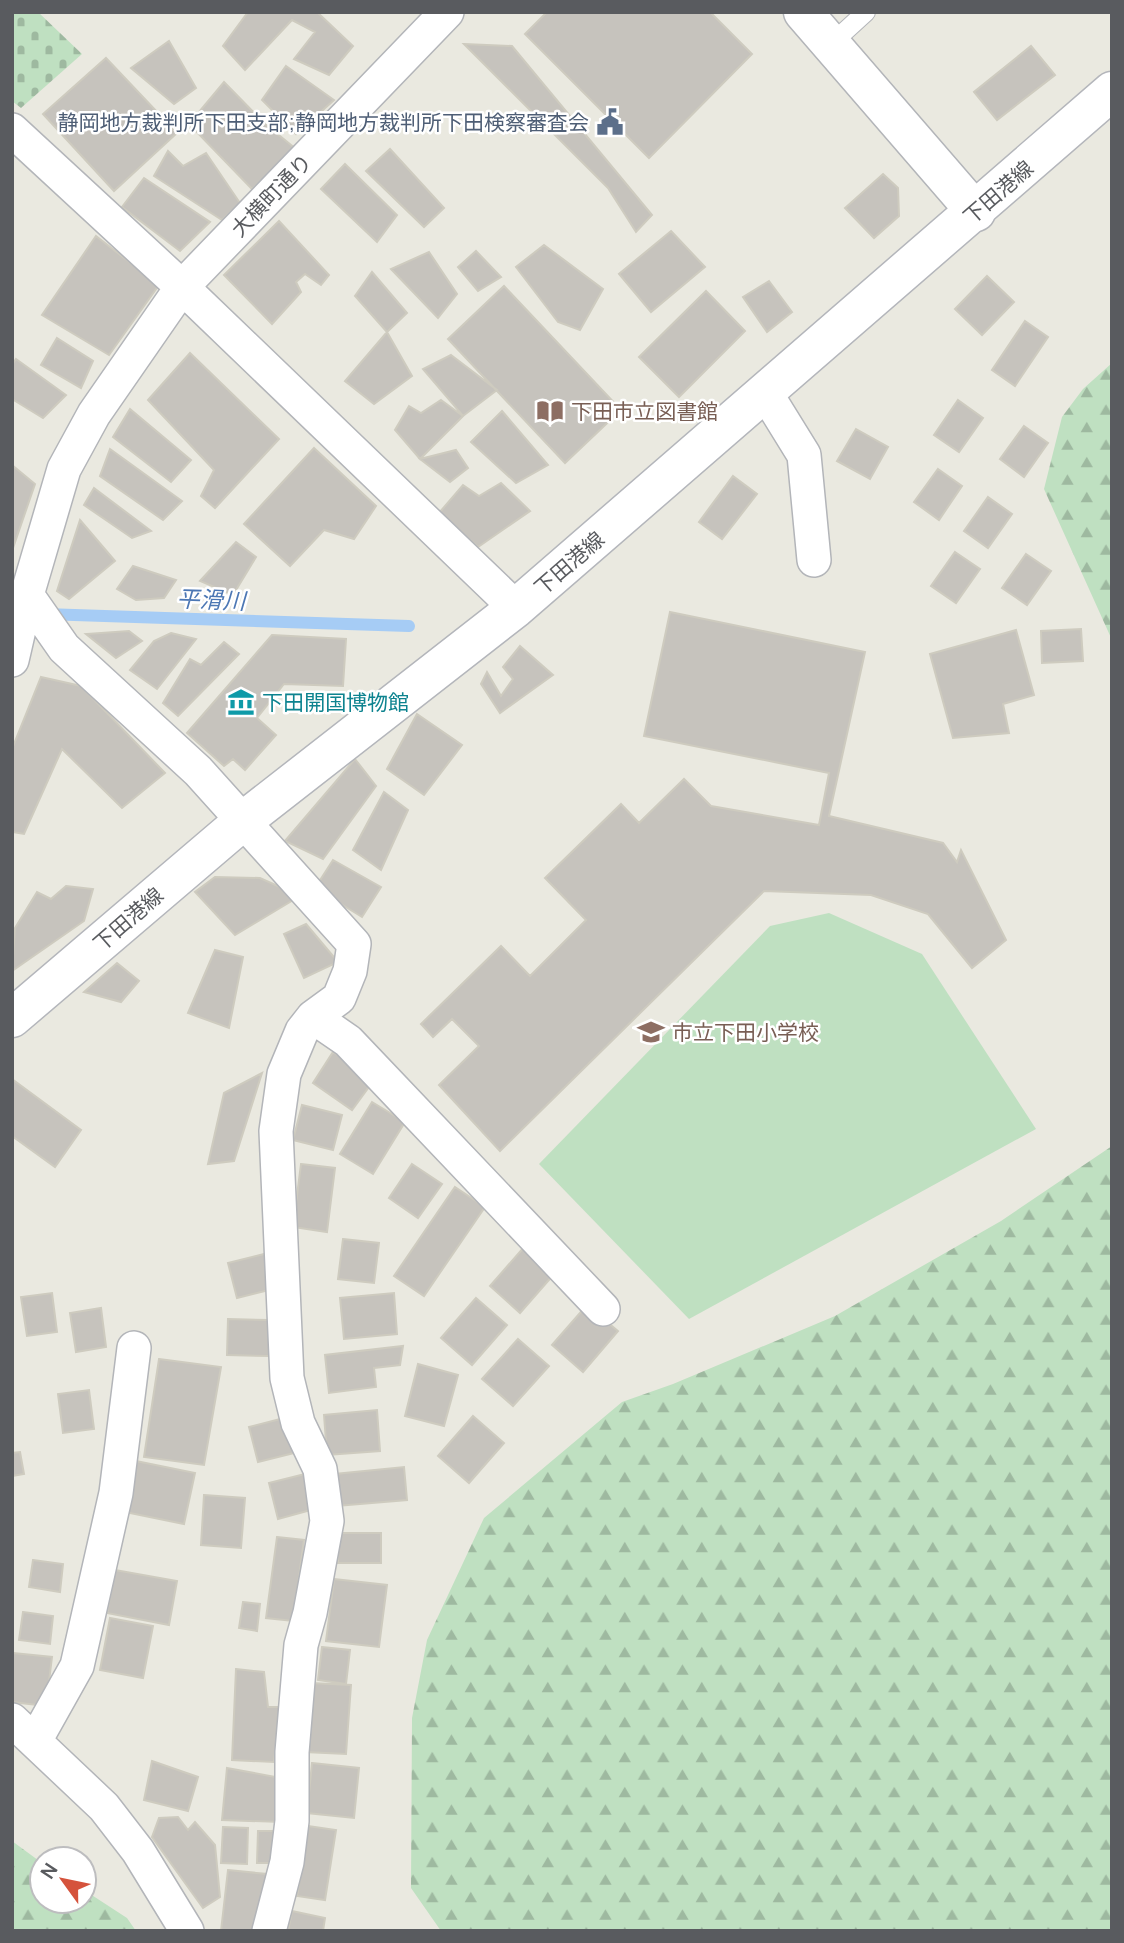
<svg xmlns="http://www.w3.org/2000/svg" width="1124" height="1943" viewBox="0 0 1124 1943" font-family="Manrope,'Noto Sans JP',sans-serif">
	<defs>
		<pattern id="forest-firs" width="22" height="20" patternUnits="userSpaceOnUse" patternTransform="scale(1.75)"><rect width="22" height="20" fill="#bfe0c1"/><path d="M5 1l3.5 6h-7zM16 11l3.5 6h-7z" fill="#9eb9a0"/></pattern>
		<pattern id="cemetery-stones" width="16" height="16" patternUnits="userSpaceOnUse" patternTransform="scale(1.75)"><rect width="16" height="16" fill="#bfe0c1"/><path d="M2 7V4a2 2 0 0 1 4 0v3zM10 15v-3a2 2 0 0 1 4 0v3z" fill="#9eb9a0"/></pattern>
	</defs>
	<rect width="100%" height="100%" fill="#eae9e0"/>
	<path fill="url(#forest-firs)" d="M1112,363v277l-68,-151 18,-72 21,-28z
		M1112,1146v785h-671l-30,-43 1,-170 15,-78 57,-122 138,-116 51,-18 162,-68 166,-95z
		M12,1841l30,22v38h42v-11l43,28 9,13h-124z"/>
	<path fill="url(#cemetery-stones)" d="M12,12h26l44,42 -61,54 -9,-7z"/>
	<path fill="#bfe0c1" d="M829,913l93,41 114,175 -347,190 -150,-155 231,-238z"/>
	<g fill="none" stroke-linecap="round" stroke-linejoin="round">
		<path stroke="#a6ccf5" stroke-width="12" d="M44,614l365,12"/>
	</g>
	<path fill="#c6c3bd" stroke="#cecbbf" stroke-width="2" d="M248,12h69l36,34 -24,29 -35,-16 21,-27 -23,-12 -47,50 -22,-24z
		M547,12h163l42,42 -103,104 -124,-124z
		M169,41l27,47 -22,16 -43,-36z
		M464,44l48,2 140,169 -16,17 -28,-44z
		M1031,46l24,29 -58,45 -23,-28z
		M106,58l71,75 -63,58 -71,-77z
		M286,66l48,34 -38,34 -34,-34z
		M224,82l40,41 32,26 -44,40 -63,-65z
		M390,149l54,59 -20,19 -58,-56z
		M168,151l15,15 23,-13 34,50 -18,17 -68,-44z
		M345,164l52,51 -20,27 -56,-53z
		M883,174l15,14 1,28 -25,22 -29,-30z
		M144,178l66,44 -30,29 -58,-44z
		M279,221l50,54 -8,10 -16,-11 -9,8 5,10 -29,32 -48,-49z
		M671,231l34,36 -54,45 -32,-38z
		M96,236l63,49 -50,70 -67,-40z
		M544,245l59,44 -23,41 -22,-8 -42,-55z
		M476,251l25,26 -23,14 -20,-24z
		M429,252l28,42 -19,24 -47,-49z
		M372,272l35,41 -20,19 -32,-36z
		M987,276l27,26 -32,33 -27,-26z
		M769,281l23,31 -25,20 -24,-35z
		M504,286l117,124 -56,53 -117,-124z
		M706,291l39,40 -66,66 -40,-40z
		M1025,321l23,16 -33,49 -23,-16z
		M387,332l25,44 -38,28 -29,-23z
		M57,338l36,23 -12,27 -40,-23z
		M190,353l89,86 -64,69 -14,-12 13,-26 -66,-70z
		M451,355l46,35 -34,26 -40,-47z
		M16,359l50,36 -23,23 -31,-19v-34z
		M441,400l22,16 -43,43 -25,-29 14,-24 12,7z
		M958,400l25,18 -24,34 -25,-17z
		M130,409l61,51 -20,22 -58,-45z
		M502,411l46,54 -32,18 -45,-41z
		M1024,426l24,17 -24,34 -24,-18z
		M856,429l32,18 -18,32 -33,-18z
		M314,448l62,58 -22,33 -30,-9 -34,36 -46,-42z
		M110,449l72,52 -19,19 -63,-44z
		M456,450l12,18 -18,14 -30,-23z
		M12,465l23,19 -23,67z
		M938,469l24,17 -23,34 -25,-18z
		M733,476l24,18 -35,45 -23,-17z
		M501,483l29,28 -52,36 -39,-34 24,-28 16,11z
		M94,488l57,43 -19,7 -48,-33z
		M988,497l24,17 -24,34 -24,-17z
		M80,520l35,41 -46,38 -12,-8z
		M236,542l20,15 -23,38 -33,-14z
		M955,552l25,17 -24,34 -25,-17z
		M1026,554l25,17 -24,34 -25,-17z
		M133,566l43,14 -12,18 -28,2 -19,-11z
		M670,612l195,40 -36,164 114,27 14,19 4,-12 45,90 -34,28 -44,-54 -57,-19 -107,-4 -264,260 -61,-66 40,-39 -27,-27 -19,18 -12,-13 80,-78 29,30 56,-56 -41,-42 76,-74 18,19 45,-44 27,27 108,19 10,-52 -185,-37z
		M1081,629l2,32 -41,2 -1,-32z
		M1016,630l18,65 -31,9 6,29 -56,5 -23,-84z
		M129,631l13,10 -26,17 -30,-24z
		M171,633l25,6 -39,50 -27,-19 24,-29z
		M272,635l74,4 -3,47 -59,-2 -27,34 19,17 -31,35 -12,-11 -9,7 -37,-33z
		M224,642l15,12 -61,62 -15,-13 27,-44 11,6z
		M520,646l33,29 -53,38 -19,-29 6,-12 14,24 12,-17 -10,-12z
		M41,677l40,9 84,87 -43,35 -60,-59 -38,85 -12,-2v-83z
		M417,714l45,31 -38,50 -37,-26z
		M355,759l21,27 -53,73 -38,-18z
		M384,792l24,18 -27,60 -28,-20z
		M333,860l48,27 -19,30 -47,-29z
		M215,877l45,1 40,18 -65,39 -40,-43z
		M66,886l27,3 -9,32 -72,50 3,-43 22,-36 14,7z
		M306,924l32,38 -34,16 -20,-44z
		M215,950l28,7 -14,71 -41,-15z
		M117,963l22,18 -18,21 -37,-10z
		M333,1052l41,28 -22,30 -39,-27z
		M262,1073l-28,88 -26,3 16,-71z
		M12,1079l69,51 -26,37 -43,-31z
		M372,1102l33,20 -32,52 -33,-20z
		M302,1105l40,10 -9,35 -40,-10z
		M301,1164l34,4 -8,64 -34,-5z
		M412,1164l30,20 -24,34 -29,-20z
		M455,1187l30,20 -61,89 -30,-20z
		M343,1239l36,4 -5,40 -36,-4z
		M525,1246l30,27 -35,40 -30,-27z
		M268,1253l9,35 -40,10 -9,-35z
		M52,1293l5,39 -30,4 -6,-39z
		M394,1293l3,41 -53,5 -4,-41z
		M476,1298l31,27 -35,40 -31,-27z
		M587,1305l31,26 -35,41 -31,-27z
		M101,1308l5,39 -30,5 -6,-39z
		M228,1319l41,1v36l-42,-1z
		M518,1339l31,27 -36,40 -31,-27z
		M403,1346l-3,19 -26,3 2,19 -47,6 -4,-38z
		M159,1359l62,8 -17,98 -60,-8z
		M418,1364l40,11 -14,51 -39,-10z
		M89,1390l5,39 -31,4 -5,-39z
		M377,1410l3,41 -53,4 -3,-40z
		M473,1416l31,27 -35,40 -31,-27z
		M288,1417l10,35 -40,10 -9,-35z
		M20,1452l4,22 -12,2v-23z
		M136,1461l59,12 -11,51 -59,-12z
		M404,1467l3,33 -70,6 -2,-32z
		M309,1473l9,35 -40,11 -9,-36z
		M204,1495l41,3 -4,50 -40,-3z
		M338,1533h43v30h-43z
		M277,1537l27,3 -11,81 -27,-3z
		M33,1560l30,4 -3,28 -31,-5z
		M115,1570l62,11 -8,44 -62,-12z
		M334,1579l53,6 -8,62 -53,-6z
		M243,1602l17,2 -3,27 -18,-3z
		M23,1612l30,4 -3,28 -31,-4z
		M110,1618l43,8 -10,52 -43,-8z
		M322,1647l28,3 -4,34 -28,-4z
		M13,1653l39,4 -6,49 -34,-4z
		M236,1669l28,3 4,35h12l-6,55 -42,-2z
		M310,1683l41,2 -5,69 -41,-2z
		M152,1761l46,16 -10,34 -44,-11z
		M312,1763l47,5 -5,50 -47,-5z
		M227,1768l54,10v44l-59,-2z
		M178,1817l10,13 7,-8 20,23 5,52 -17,11 -51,-71 7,-19z
		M308,1826l28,4 -11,70 -28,-4z
		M223,1827l25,1 -1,36 -26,-1z
		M258,1831h15l-1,32h-15z
		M228,1870l39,4 -7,57h-39z
		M292,1911l33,7 -2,13h-35z"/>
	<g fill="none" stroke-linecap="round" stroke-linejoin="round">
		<defs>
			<path id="service" d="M831,44l35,-32"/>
			<path id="minor" d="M12,130l170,157 334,321
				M765,392l39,63 10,105
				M27,595l37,53 134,123 156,173 -4,27 -11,27 -26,19 -11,14 -18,43 -8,57 11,247 11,45 22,46 7,52 -17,92 -9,32 -9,107v69l-5,41 -18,69
				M12,660l15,-65 37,-126 30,-55 88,-127 265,-275
				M313,1017l35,24 255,268
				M12,1720l92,87 34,44 49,80
				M35,1741l42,-75 39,-173 18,-145"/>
			<path id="tertiary" d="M803,12l173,200"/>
			<path id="secondary" d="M12,1018l231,-197 273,-213 596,-517"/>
		</defs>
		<use href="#service" stroke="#b3b5b9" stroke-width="20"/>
		<use href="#minor" stroke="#b3b5b9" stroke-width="36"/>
		<use href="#tertiary" stroke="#b3b5b9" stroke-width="41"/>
		<use href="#secondary" stroke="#b4b6bb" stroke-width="41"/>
		<use href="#service" stroke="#fff" stroke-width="18"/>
		<use href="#minor" stroke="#fff" stroke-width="33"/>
		<use href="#tertiary" stroke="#fff" stroke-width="38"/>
		<use href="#secondary" stroke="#fff" stroke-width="38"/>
	</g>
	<defs>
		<symbol id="civic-bare" viewBox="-9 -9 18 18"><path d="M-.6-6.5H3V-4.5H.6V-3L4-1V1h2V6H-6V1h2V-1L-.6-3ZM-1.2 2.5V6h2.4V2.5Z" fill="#5c6f8a" stroke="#fff" stroke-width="2.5" paint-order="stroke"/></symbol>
		<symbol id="library-bare" viewBox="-9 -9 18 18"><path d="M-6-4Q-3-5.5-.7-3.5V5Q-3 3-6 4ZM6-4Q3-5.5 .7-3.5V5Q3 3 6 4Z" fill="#8d6e63" stroke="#fff" stroke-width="2.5" paint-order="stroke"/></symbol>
		<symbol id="museum-bare" viewBox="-9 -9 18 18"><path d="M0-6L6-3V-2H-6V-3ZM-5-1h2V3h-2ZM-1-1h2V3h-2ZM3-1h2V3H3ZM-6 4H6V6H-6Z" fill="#0f9aa8" stroke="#fff" stroke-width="2.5" paint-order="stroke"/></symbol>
		<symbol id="school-bare" viewBox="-9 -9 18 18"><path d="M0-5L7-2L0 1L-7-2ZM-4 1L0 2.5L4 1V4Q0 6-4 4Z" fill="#8d6e63" stroke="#fff" stroke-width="2.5" paint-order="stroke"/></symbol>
	</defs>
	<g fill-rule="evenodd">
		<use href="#civic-bare" x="591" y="103" width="38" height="38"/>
		<use href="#library-bare" x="531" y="392" width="38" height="38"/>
		<use href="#museum-bare" x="222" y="683" width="38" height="38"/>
		<use href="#school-bare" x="632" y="1013" width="38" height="38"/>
	</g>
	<g text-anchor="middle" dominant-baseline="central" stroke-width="5" stroke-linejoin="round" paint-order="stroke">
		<g font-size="21" fill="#4e5e75" stroke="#fff" text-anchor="end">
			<text x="589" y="122">静岡地方裁判所下田支部;静岡地方裁判所下田検察審査会</text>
		</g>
		<g font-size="21" fill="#595b5f" stroke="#fff">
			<text transform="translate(998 192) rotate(-41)">下田港線</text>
			<text transform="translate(271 195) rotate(-46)">大横町通り</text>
			<text transform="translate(569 563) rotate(-41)">下田港線</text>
			<text transform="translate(128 919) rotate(-41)">下田港線</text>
		</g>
		<g font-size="21" fill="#785e54" stroke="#fff" text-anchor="start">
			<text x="571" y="411">下田市立図書館</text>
			<text x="672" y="1032">市立下田小学校</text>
		</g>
		<g font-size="21" fill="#0d838f" stroke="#fff" text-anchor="start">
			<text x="262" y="702">下田開国博物館</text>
		</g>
		<g font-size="23" font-style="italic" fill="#4c77b4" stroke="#fff">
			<text transform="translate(211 599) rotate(2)">平滑川</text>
		</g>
	</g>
	<rect width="1124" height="1943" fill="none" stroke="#595b5f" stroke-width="28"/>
	<g transform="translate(63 1880) rotate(303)"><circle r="33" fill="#ffffff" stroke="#bdbdbf" stroke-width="2"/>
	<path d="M0-5L12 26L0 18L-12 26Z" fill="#d5533c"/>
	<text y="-10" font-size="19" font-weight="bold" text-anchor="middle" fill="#595b5f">N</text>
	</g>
</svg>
